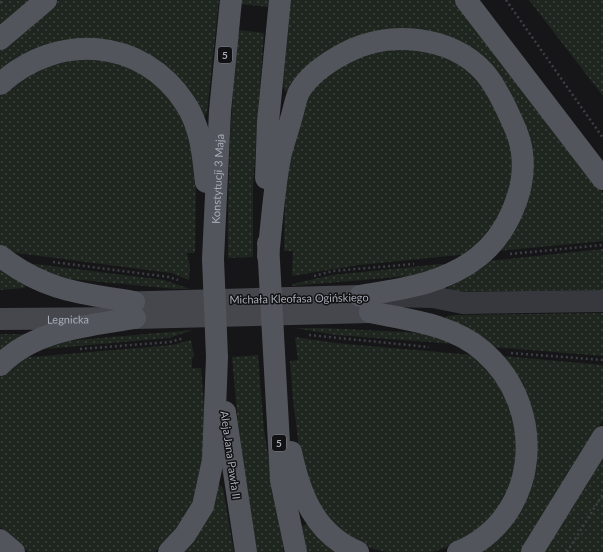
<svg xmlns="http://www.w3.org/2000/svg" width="603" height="552" viewBox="0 0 603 552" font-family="Lato,sans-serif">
	<defs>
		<pattern id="grass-dots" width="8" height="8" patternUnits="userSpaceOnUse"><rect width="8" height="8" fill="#1e261f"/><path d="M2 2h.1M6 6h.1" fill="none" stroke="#3c433d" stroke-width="1.8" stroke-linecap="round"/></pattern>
	</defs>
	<rect width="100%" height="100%" fill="#161618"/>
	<path fill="url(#grass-dots)" d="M0,0h32l-32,27z
		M59,0h160l-12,114 -3,2 -76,-69 -128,25v-22z
		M241,0h28l-1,7 -28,-3z
		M291,0h164l148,193v48l-106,10 28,-49 -24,-121 -93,-51 -123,62 -2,-7z
		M529,0h74v96z
		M238,30l26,3 -11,153v71l-25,1c-1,-76 3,-152 10,-228z
		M396,47l41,7 23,11 18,14 28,51 9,37 -12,45 -34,42 -110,11 -67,11 1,-25h-9l1,-64 5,-61 29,-45 35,-24z
		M79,57l44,7 31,18 30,35 12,53 -1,83h-8l3,13 -1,14 -18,-7 -162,-21 -9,-7v-150l34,-26z
		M603,249v41l-151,2 -4,-4 1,-3 39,-24z
		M27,263l137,17 26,9h-14l-117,-11z
		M441,264h12l-32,11 -129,11v-2l40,-9z
		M0,269l24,14 1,5 -25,2z
		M603,313v43l-111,-9 -47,-28 2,-3 6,-1z
		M295,328h29l100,5 31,11 -119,-9z
		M193,330l-24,8 -136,12 11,-6 33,-4z
		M0,334h21l1,1 -22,17z
		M295,337l40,6 138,12 25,25 20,49 -4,47 -18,36 -17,17 -29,17 -17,6h-46l-14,-3 -13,-5 -35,-26 -22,-41 -10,-77 -3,-39 8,-1z
		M191,340l3,16 -2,3v9h9l6,76 -15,67 -37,41h-127l-28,-25v-150l20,-19 152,-13z
		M258,355l6,75 20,122h-27l-19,-127 -6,-68z
		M501,356l102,9v55l-81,132h-45l53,-70z
		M603,453v99h-60z
		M219,484l4,4 11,64h-53z
		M307,524l17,17 14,11h-31l-5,-25 2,-2z"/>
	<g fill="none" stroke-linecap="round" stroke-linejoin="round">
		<path stroke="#3d3f44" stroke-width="2.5" stroke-dasharray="2 3" stroke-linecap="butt" d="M506,0l97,138
			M0,3l3,-3
			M510,254l93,-9
			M53,262l116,15 9,3
			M314,276l19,-5 81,-7
			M309,335l120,12
			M80,349l90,-7 14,-4
			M511,353l92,7
			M567,552l36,-58"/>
		<path stroke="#37383d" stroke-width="22" d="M387,296l46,1 30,6 140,-2"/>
		<g stroke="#45474d" stroke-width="22">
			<path d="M115,303l245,-7"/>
			<path id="s1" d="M0,319l135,-1 235,-6"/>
		</g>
		<g stroke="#53555c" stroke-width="22">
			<path d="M466,0l137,179"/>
			<path d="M0,39l46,-39"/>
			<path d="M0,84c57,-52 142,-47 185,19 16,24 18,52 21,79"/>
			<path d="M266,178l2,-56 12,-122"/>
			<path d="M268,243l13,237 15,72"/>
			<path d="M0,256c45,35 80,37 134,46"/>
			<path d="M268,256c4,-33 6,-71 13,-103 3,-11 7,-23 10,-34 3,-9 4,-19 8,-27 10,-18 29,-30 46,-39 42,-23 106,-18 139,19 9,10 15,22 21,34 7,15 15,30 17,47 5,37 -15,81 -44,104 -34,27 -77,32 -118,39"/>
			<path d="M370,312c39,8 82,12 113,39 65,56 58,167 -25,201"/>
			<path d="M0,365c36,-36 88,-39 135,-47"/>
			<path d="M225,412l21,140"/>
			<path d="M291,452c9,43 24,82 67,100"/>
			<path d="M0,540l14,12"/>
			<path id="s2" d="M169,552l16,-17 18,-29 10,-46 4,-103 -4,-98 7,-148 11,-111"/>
			<path d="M532,552l71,-115"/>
		</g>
	</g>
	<g text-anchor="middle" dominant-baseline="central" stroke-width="3" stroke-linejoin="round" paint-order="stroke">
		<g fill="#111113" stroke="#7b7e86" stroke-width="1">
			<rect x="218" y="47" width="14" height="16" rx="3"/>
			<rect x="272" y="435" width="14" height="16" rx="3"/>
		</g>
		<g font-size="10" font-weight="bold" fill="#a8adb8">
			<text x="225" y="55">5</text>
			<text x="279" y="443">5</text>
		</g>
		<g font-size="11" fill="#a8adb8" stroke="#111113">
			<text stroke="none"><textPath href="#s2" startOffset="386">Konstytucji 3 Maja</textPath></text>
			<text transform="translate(299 298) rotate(-1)">Michała Kleofasa Ogińskiego</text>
			<text stroke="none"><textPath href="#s1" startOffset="68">Legnicka</textPath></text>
			<text transform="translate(231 455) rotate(82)">Aleja Jana Pawła II</text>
		</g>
	</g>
</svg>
